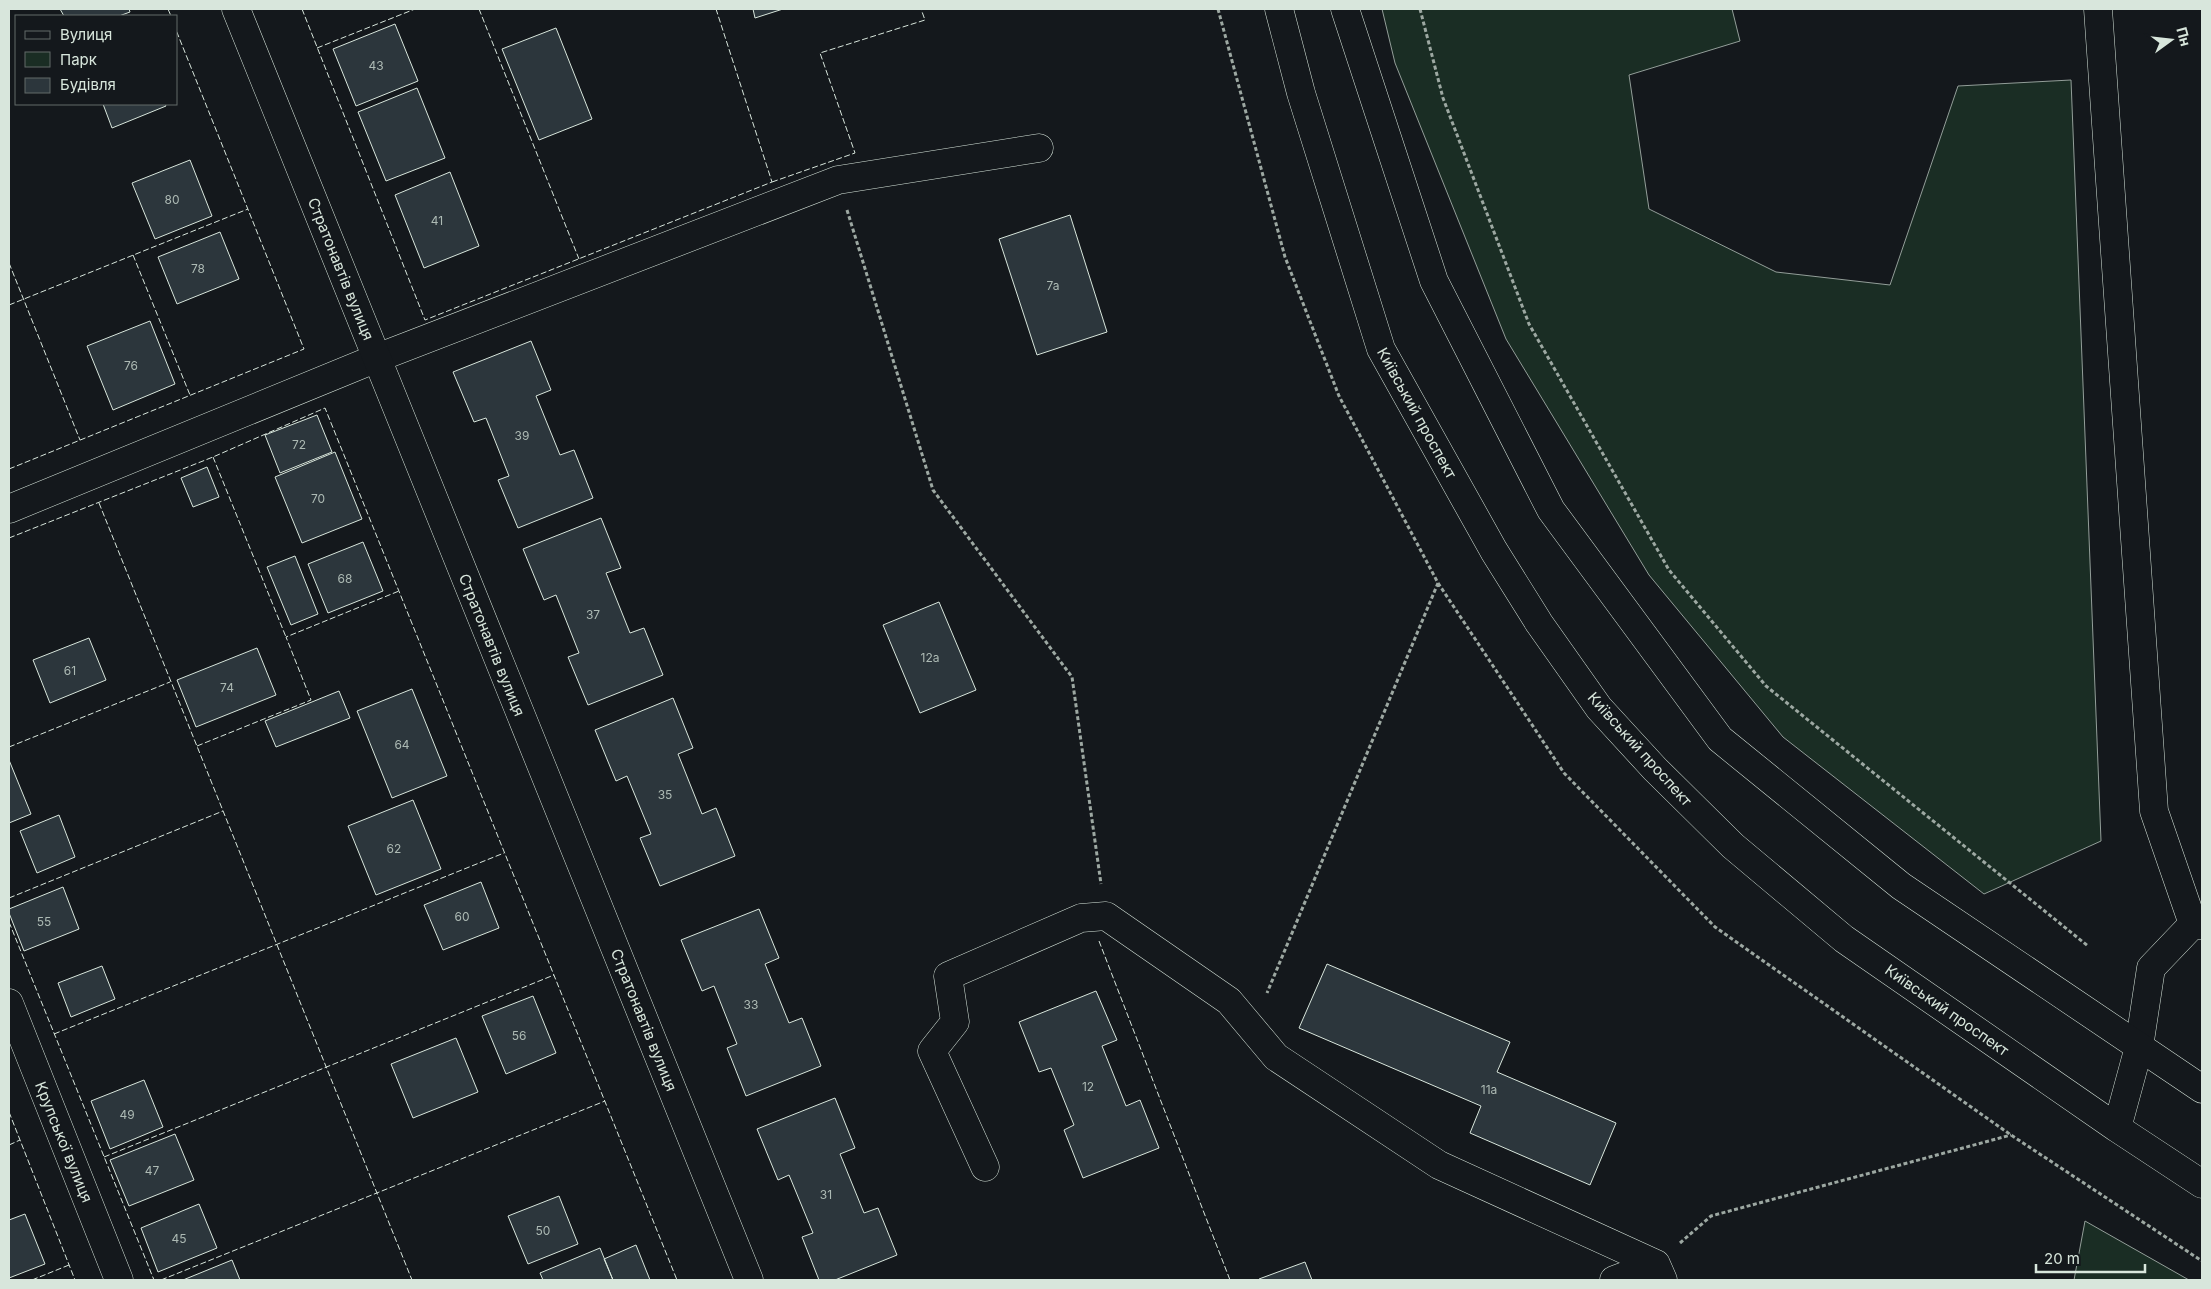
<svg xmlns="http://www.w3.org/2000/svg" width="2211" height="1289" viewBox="0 0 2211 1289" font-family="Inter,sans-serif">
	<rect width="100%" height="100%" fill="#14181c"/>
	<path fill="#1a2d24" stroke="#939e99" d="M1382,9h350l8,32 -111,34 20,134 127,63 114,13 68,-199 113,-6 30,761 -117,53 -201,-157 -134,-162 -143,-236 -111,-276z
		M2085,1221l104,59h-115z"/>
	<path fill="#2c363c" stroke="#d8e6dc" d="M60,9h69l1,3 -11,4h-55z
		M753,9h30l-28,9z
		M395,24l23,57 -62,25 -23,-57z
		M556,28l36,91 -53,21 -37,-91z
		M417,88l28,70 -59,23 -28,-69z
		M103,104h62l1,2 -54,22z
		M190,160l22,56 -57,23 -23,-56z
		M450,172l29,74 -55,22 -29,-73z
		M1070,215l37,117 -70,23 -38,-116z
		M220,232l19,47 -62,25 -19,-47z
		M150,321l25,63 -62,26 -26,-64z
		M531,341l20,49 -15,6 24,59 14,-5 19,48 -75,30 -20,-48 11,-4 -23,-58 -12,4 -21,-50z
		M317,415l15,37 -52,21 -15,-38z
		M335,452l27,67 -60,24 -27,-66z
		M207,467l12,30 -26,10 -12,-29z
		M601,518l20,50 -15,5 24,60 14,-5 19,47 -75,30 -20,-48 11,-4 -23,-58 -12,5 -21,-51z
		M363,542l20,49 -55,22 -20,-49z
		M295,556l23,58 -27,11 -24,-58z
		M939,602l37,88 -56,23 -37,-88z
		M89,638l17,42 -56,23 -17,-43z
		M257,648l19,47 -80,32 -19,-47z
		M412,689l35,87 -55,22 -35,-87z
		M339,691l11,27 -74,29 -11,-26z
		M673,698l20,50 -15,6 24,60 14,-6 19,48 -75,30 -20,-48 11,-4 -24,-58 -11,5 -21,-51z
		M9,760l22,54 -22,9z
		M413,800l28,69 -65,26 -28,-69z
		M59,815l16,42 -38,16 -17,-42z
		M481,882l18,46 -56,22 -19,-45z
		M63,887l16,42 -55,22 -15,-38v-4z
		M759,909l20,49 -14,6 24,59 13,-5 19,48 -75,30 -19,-48 10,-4 -23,-58 -12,5 -21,-51z
		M1327,964l183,78 -13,30 119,51 -26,62 -120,-52 11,-27 -182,-78z
		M102,966l13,33 -44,18 -13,-34z
		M1096,991l21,49 -15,6 24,60 14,-6 19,48 -76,30 -19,-48 10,-5 -23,-57 -12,4 -20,-50z
		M533,996l23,57 -50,21 -24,-58z
		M456,1038l22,54 -65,26 -22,-54z
		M144,1080l19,47 -53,22 -19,-48z
		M835,1098l20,50 -15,6 24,59 14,-5 19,47 -62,25h-16l-17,-43 11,-4 -24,-58 -11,5 -21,-51z
		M175,1134l19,46 -65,26 -19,-46z
		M559,1196l19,48 -50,20 -20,-48z
		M199,1204l18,44 -59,24 -17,-44z
		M25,1214l20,50 -36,14v-58z
		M636,1245l14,35h-37l-9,-21z
		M600,1248l13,32h-70l-3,-7z
		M232,1260l8,20h-57z
		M1305,1262l7,18h-53v-1z"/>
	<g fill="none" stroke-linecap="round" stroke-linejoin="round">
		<defs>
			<path id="minor" d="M2098,9l56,802 39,113 9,1
				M9,509l368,-151 461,-178 201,-32
				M9,1003l110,277
				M2139,1047l12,-79 42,-44
				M985,1167l-53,-116 23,-29 -7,-46 133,-58 25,-2 123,85 47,56 163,108 217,99 7,16
				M1614,1280l42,-16"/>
			<path id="major" d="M236,9l513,1271
				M1279,9l22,84 80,256 113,202 45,72 60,85 56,61 78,77 111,93 273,189 85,56
				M1345,9l89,272 117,229 169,229 181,147 301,203
				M2117,1128l22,-81"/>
		</defs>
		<use href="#minor" stroke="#d8e6dc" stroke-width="29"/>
		<use href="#major" stroke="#d8e6dc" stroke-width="29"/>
		<path stroke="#9da8a2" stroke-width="3" stroke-dasharray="4 2.5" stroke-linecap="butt" d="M1218,9l67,248 54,139 99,187 -171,410
			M1420,9l23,89 86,226 140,246 97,116 322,260
			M847,210l86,280 139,187 29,207
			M1438,583l126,190 151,154 296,208 191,126
			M1680,1243l31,-27 300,-81"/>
		<use href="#minor" stroke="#14181c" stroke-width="28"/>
		<use href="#major" stroke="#14181c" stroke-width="28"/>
		<path stroke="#d8e6dc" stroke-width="1" stroke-dasharray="6 2.5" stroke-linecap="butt" d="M168,9l3,7
			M302,9l123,311 347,-138 -56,-173
			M479,9l100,250
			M317,48l98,-39
			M772,182l83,-29 -35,-100 105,-33 -4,-11
			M133,255l57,140
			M9,263l71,177
			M9,305l239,-96
			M213,457l73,180
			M9,469l295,-120 -128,-319
			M99,503l313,777
			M9,538l204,-81 112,-49 352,872
			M197,746l114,-46 -25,-63 113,-46
			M9,747l161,-65
			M9,898l214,-87
			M9,922l145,358
			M1099,941l131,339
			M54,1034l450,-181
			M9,1112l66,168
			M9,1145l11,-5
			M104,1157l450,-182
			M32,1280l37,-15
			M161,1280l444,-179"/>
	</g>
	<g text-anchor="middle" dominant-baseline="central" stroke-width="4" stroke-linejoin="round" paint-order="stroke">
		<g font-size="12" fill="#adbab4">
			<text x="376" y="65">43</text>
			<text x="172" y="199">80</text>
			<text x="437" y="220">41</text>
			<text x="198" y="268">78</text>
			<text x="1053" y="285">7а</text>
			<text x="131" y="365">76</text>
			<text x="522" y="435">39</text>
			<text x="299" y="444">72</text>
			<text x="318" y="498">70</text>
			<text x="345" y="578">68</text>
			<text x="593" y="614">37</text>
			<text x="930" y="657">12а</text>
			<text x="70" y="670">61</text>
			<text x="227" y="687">74</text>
			<text x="402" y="744">64</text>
			<text x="665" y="794">35</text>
			<text x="394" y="848">62</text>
			<text x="462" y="916">60</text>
			<text x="44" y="921">55</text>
			<text x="751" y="1004">33</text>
			<text x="519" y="1035">56</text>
			<text x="1088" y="1086">12</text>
			<text x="1489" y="1089">11а</text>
			<text x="127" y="1114">49</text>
			<text x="152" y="1170">47</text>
			<text x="826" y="1194">31</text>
			<text x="543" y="1230">50</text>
			<text x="179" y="1238">45</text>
		</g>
		<g font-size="15" fill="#d8e6dc" stroke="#14181c">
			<text transform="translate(341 269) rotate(68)">Стратонавтів вулиця</text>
			<text transform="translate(1417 413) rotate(61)">Київський проспект</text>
			<text transform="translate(492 645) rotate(68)">Стратонавтів вулиця</text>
			<text transform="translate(1640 749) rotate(48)">Київський проспект</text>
			<text transform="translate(1947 1010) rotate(35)">Київський проспект</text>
			<text transform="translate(644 1020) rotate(68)">Стратонавтів вулиця</text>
			<text transform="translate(64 1142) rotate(68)">Крупської вулиця</text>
		</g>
	</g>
	<rect width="2211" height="1289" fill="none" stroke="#d8e6dc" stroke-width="20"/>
	<rect x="15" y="15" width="162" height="90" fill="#14181c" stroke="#626a69"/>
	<rect x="25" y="31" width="25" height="8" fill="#14181c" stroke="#626a69"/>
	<text x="60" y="40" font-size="15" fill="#d8e6dc">Вулиця</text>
	<rect x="25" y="52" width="25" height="15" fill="#1a2d24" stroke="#626a69"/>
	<text x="60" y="65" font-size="15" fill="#d8e6dc">Парк</text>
	<rect x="25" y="78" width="25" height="15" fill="#2c363c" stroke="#626a69"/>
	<text x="60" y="90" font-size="15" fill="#d8e6dc">Будівля</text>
	<g transform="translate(2171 40) rotate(75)" stroke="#14181c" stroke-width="4" paint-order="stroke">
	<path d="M0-4L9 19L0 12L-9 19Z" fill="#d8e6dc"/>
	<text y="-8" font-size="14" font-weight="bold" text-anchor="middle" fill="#d8e6dc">Пн</text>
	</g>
	<path d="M2036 1264v8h109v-8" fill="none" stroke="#d8e6dc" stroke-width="2.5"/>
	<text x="2044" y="1264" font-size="15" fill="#d8e6dc" stroke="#14181c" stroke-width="4" paint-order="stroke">20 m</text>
</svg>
